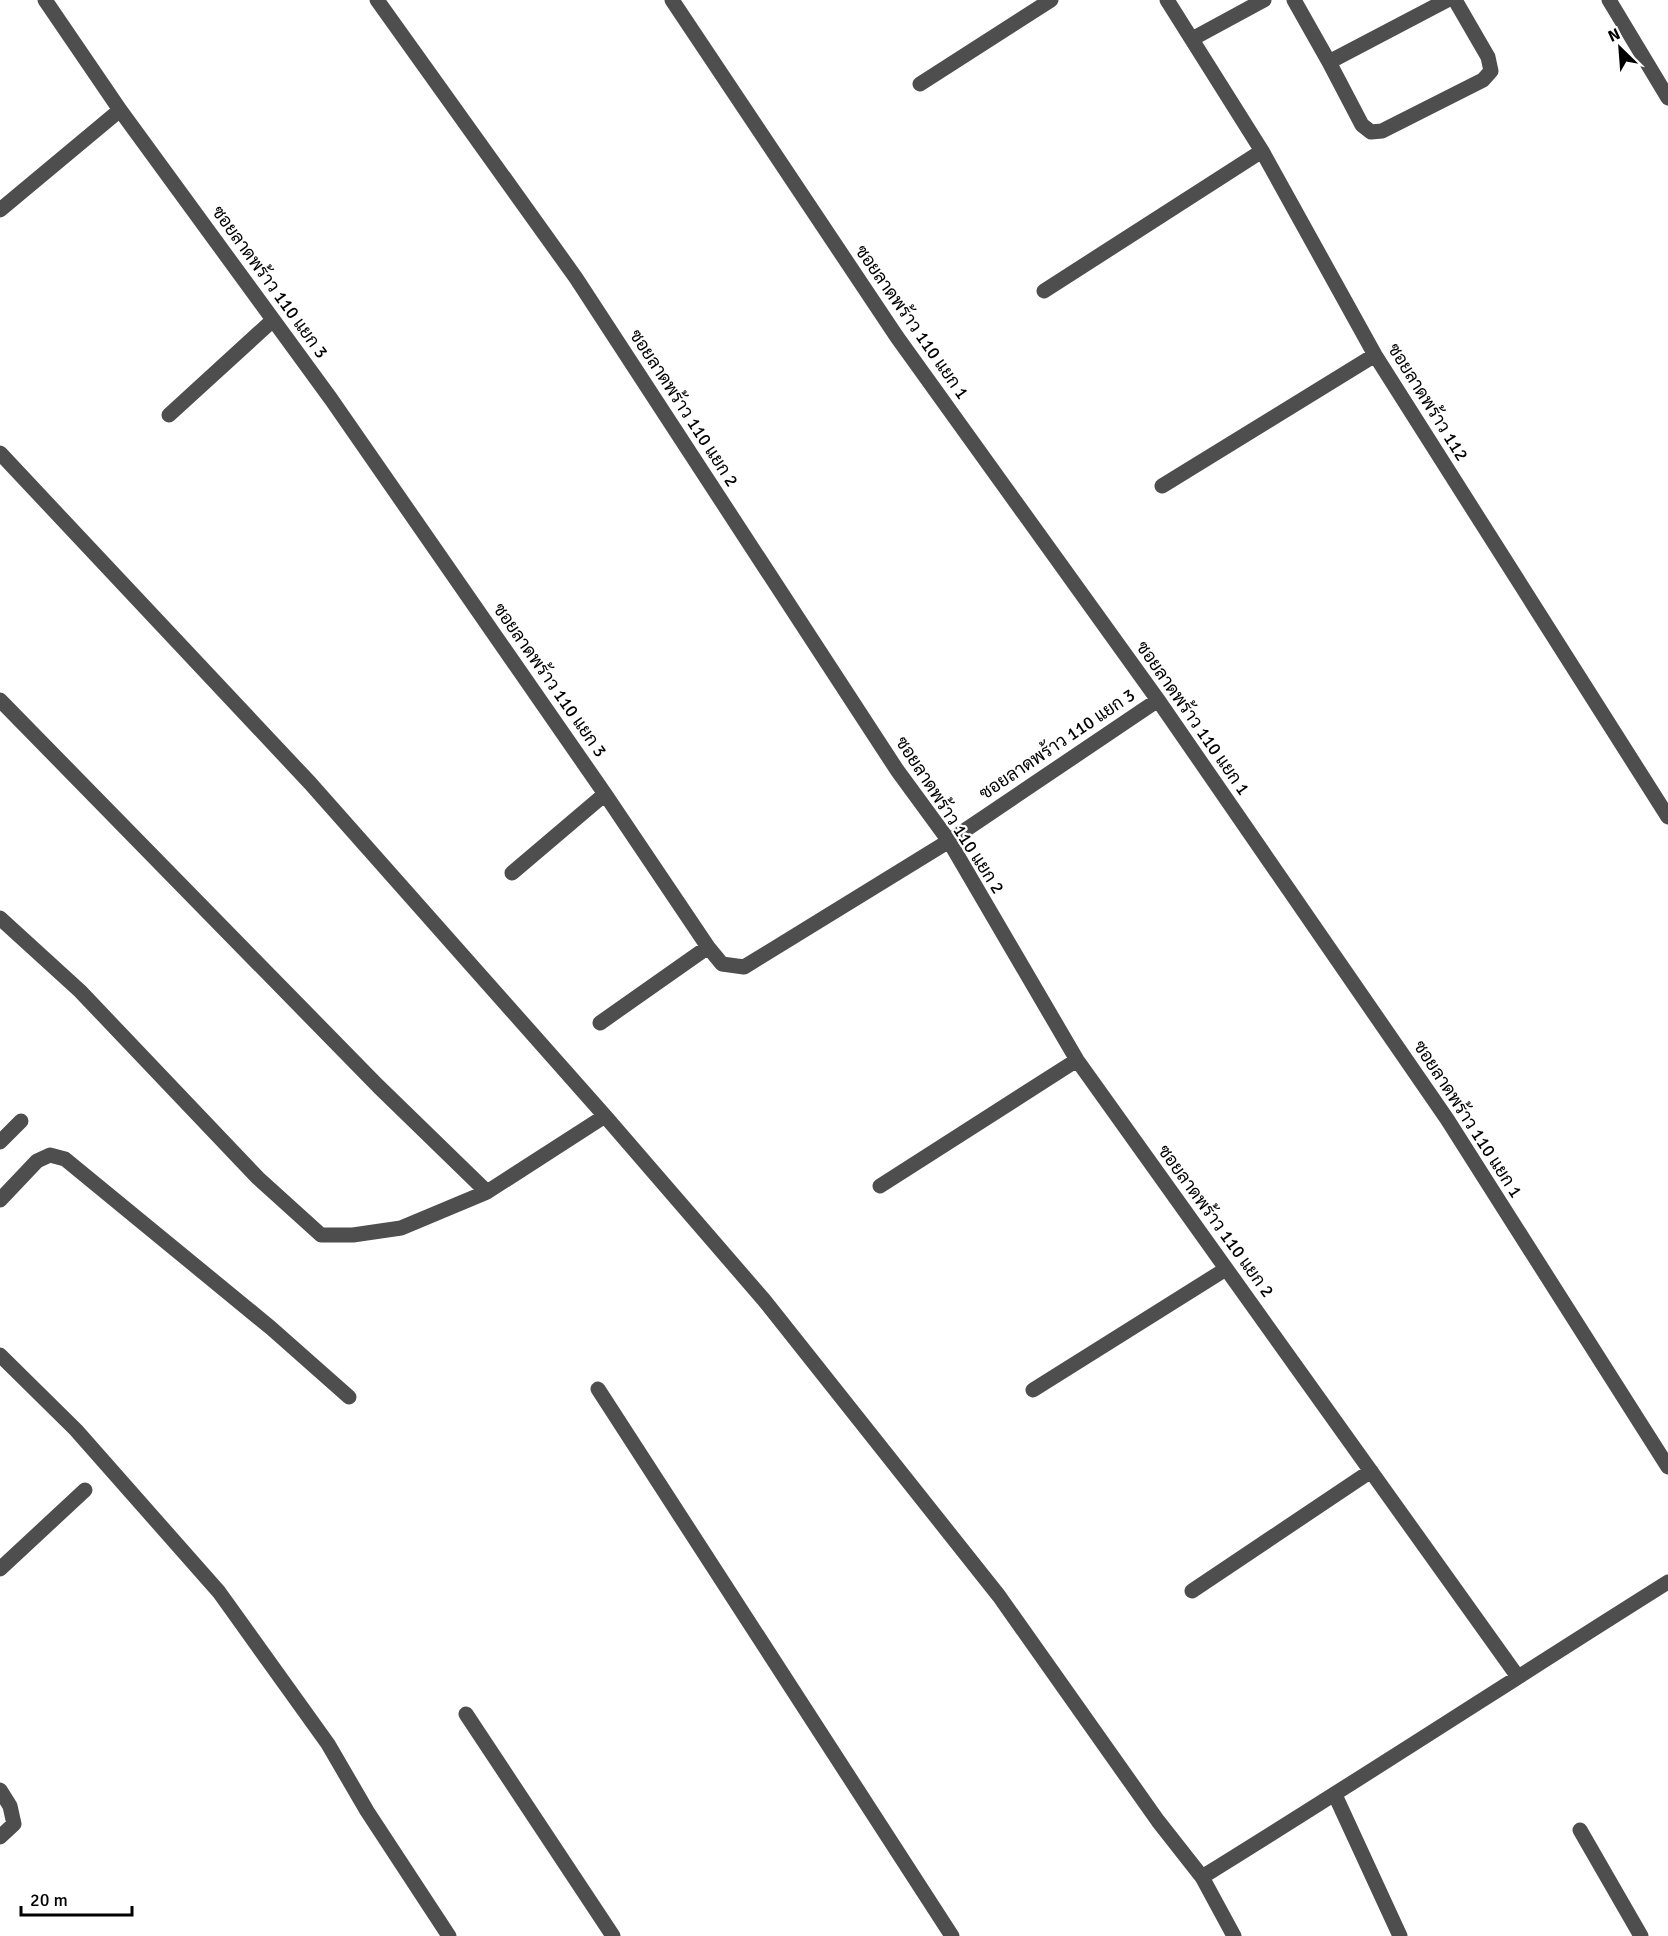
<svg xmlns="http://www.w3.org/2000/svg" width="1668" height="1936" viewBox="0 0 1668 1936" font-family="Signika,Sarabun,sans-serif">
	<rect width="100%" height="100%" fill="#fff"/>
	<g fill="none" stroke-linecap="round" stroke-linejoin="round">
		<path stroke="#4e4e4e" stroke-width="15" d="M45,0l75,110 211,289 274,395 103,153 14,17 22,3 205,-126 209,-141
			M377,0l199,278 321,492 52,71 128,219 441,617
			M672,0l225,337 261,363 289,419 221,348
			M1167,0l95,151 113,204 293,462
			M1294,0l35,62 118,-62
			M1609,0l59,98
			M1192,39l72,-39
			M1329,62l33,63 9,7 11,-1 101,-51 8,-9 -3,-14 -33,-57
			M920,84l131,-84
			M0,210l120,-100
			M1044,291l218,-140
			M169,415l104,-95
			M0,453l310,330 295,333 159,184 235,296 159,225 44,56 32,59
			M1162,486l213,-131
			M0,700l378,386 109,106
			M512,873l93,-79
			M0,918l80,73 178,187 63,57h32l48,-7 86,-36 118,-76
			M600,1023l108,-76
			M0,1142l21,-21
			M880,1186l197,-126
			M0,1200l37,-39 13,-6 15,4 206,169 78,69
			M0,1355l76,75 143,162 109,152 39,67 82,125
			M598,1389l354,547
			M1033,1390l193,-121
			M0,1569l85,-79
			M1192,1591l179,-120
			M466,1714l147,222
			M0,1790l10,16 4,18 -14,13
			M1335,1795l65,141
			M1580,1830l61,106
			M1202,1877c157,-97 310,-197 466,-295"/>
	</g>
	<g text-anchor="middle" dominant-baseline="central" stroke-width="4.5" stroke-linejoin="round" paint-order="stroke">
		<g font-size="18" fill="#000" stroke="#fff">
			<text transform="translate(270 282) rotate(54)">ซอยลาดพร้าว 110 แยก 3</text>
			<text transform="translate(912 322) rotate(55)">ซอยลาดพร้าว 110 แยก 1</text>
			<text transform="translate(1428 402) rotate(58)">ซอยลาดพร้าว 112</text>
			<text transform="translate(684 408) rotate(57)">ซอยลาดพร้าว 110 แยก 2</text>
			<text transform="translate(550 680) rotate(55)">ซอยลาดพร้าว 110 แยก 3</text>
			<text transform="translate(1193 718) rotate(55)">ซอยลาดพร้าว 110 แยก 1</text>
			<text transform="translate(1057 744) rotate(-34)">ซอยลาดพร้าว 110 แยก 3</text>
			<text transform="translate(950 815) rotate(57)">ซอยลาดพร้าว 110 แยก 2</text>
			<text transform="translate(1468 1119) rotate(57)">ซอยลาดพร้าว 110 แยก 1</text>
			<text transform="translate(1216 1221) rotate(54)">ซอยลาดพร้าว 110 แยก 2</text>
		</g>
	</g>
	<g transform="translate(1620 48) rotate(335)" stroke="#ffffff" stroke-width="4.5" paint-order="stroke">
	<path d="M0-4.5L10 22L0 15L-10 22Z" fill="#000000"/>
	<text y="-9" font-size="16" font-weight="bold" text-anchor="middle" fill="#000000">N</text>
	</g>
	<path d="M21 1906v9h111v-9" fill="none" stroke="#000000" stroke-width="3"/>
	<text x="30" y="1906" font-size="18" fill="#000000" stroke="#ffffff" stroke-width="4.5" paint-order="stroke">20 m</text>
</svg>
